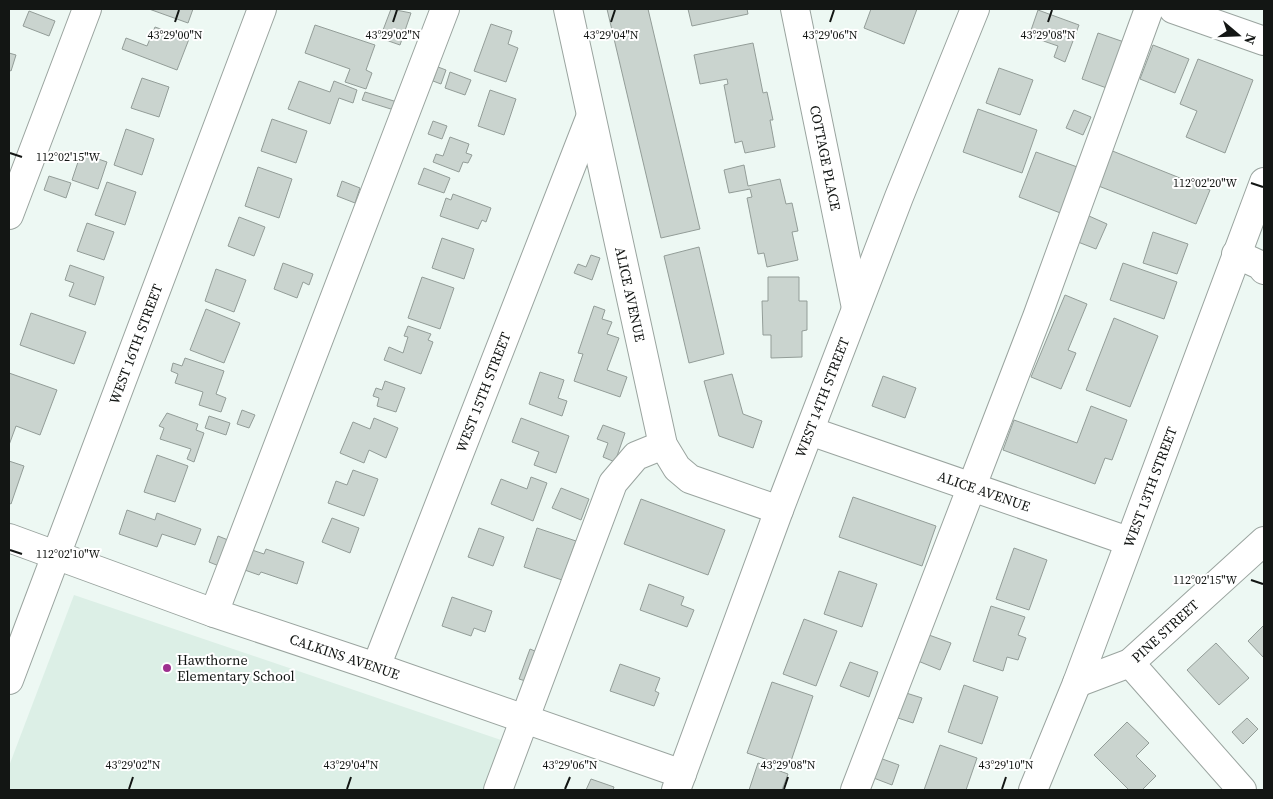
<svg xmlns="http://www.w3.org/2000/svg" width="1273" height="799" viewBox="0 0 1273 799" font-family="'Source Serif 4',serif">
	<rect width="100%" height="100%" fill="#edf8f3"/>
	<path fill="#dcefe6" d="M74,595l427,145 -6,39 -4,11h-482v-24z"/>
	<path fill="#cad4cf" stroke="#939d98" d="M149,9h44l-5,14z
		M391,9l20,4 -11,32 -20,-7z
		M607,9h41l52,220 -39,9z
		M688,9h59l1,5 -56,12z
		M871,9h46l-13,35 -40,-16z
		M1038,10l41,15 -14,37 -11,-5 4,-11 -29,-10z
		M29,11l26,10 -6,15 -26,-10z
		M491,24l21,7 -4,13 10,4 -12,34 -32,-11z
		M315,25l60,20 -9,25 6,3 -6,16 -21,-7 5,-13 -45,-16z
		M155,27l34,12 -12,31 -55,-21 4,-11 21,8z
		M1098,33l29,10 -15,47 -30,-11z
		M753,43l10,50 4,-1 6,28h-3l5,27 -30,6 -3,-12 -7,2 -11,-58 4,-1 -1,-5 -27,5 -6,-29z
		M1153,45l36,14 -14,34 -35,-14z
		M9,53l7,2 -5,16 -2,-1z
		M1198,59l55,21 -28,73 -39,-16 11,-26 -17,-7z
		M438,67l8,3 -5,14 -8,-3z
		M999,68l34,12 -13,35 -34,-12z
		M450,72l21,8 -6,15 -20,-7z
		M142,78l27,9 -10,30 -28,-9z
		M299,81l31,11 4,-11 23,9 -4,13 -14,-5 -9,26 -42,-15z
		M490,90l26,9 -12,36 -26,-9z
		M365,92l32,10 -3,8 -32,-10z
		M978,109l59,21 -15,43 -59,-21z
		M1074,110l17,7 -8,18 -17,-7z
		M272,119l35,12 -11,32 -35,-12z
		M433,121l14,5 -5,13 -14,-5z
		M126,129l28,10 -12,36 -28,-10z
		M450,137l19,7 -3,9 6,2 -4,8 -5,-1 -4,10 -26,-10 3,-8 7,2z
		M1110,150l100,40 -14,34 -100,-39z
		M1036,152l44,16 -17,46 -44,-17z
		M81,153l26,9 -9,27 -26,-9z
		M744,165l4,21 32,-7 6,25 6,-1 6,28 -6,1 6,28 -31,7 -3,-14 -6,1 -11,-56 5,-1 -2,-8 -21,4 -5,-23z
		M258,167l34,12 -13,39 -34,-12z
		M424,168l26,10 -6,15 -26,-9z
		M49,176l22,7 -5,15 -22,-8z
		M342,181l18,7 -5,15 -18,-7z
		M107,182l29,10 -11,33 -30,-10z
		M453,194l38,14 -5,14 -4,-2 -4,9 -38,-13 6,-18 5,2z
		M1089,216l18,8 -11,25 -18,-7z
		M239,217l26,10 -11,29 -26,-10z
		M87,223l27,9 -10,28 -27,-9z
		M1153,232l35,12 -11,30 -34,-11z
		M442,238l32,11 -10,30 -32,-11z
		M699,247l25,107 -35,9 -25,-107z
		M591,255l9,3 -8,22 -18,-7 4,-9 8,3z
		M283,263l30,11 -4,11 -6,-3 -6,16 -23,-9z
		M1123,263l54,19 -13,37 -54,-19z
		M70,265l34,12 -9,28 -26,-9 5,-13 -9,-3z
		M216,269l30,11 -12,32 -29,-11z
		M422,277l32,11 -14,41 -32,-11z
		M768,277h31v24h8v29l-5,1v26l-31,1v-23h-8l-1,-34h6z
		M1065,295l22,9 -19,46 8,3 -15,36 -30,-12z
		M594,306l11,4 -3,9 10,3 -5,12 12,4 -12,32 20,7 -7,20 -46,-16 9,-27 -5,-1z
		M206,309l34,14 -16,40 -34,-13z
		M31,313l55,19 -12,32 -54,-19z
		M1114,318l44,18 -28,71 -44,-17z
		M408,326l23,8 -3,6 5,2 -12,32 -37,-14 5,-13 14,6 5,-16 -4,-1z
		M185,358l39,13 -8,23 10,4 -5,14 -22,-7 4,-13 -28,-9 3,-9 -7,-3 2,-8 9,3z
		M540,372l24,8 -6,18 9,3 -5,15 -33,-12z
		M9,373l48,17 -17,45 -24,-9 -7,19z
		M732,374l11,40 19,7 -9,27 -34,-12 -15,-55z
		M883,376l33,12 -11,30 -33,-12z
		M385,381l20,7 -9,24 -19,-6 2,-8 -6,-2 3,-8 6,2z
		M1091,406l36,14 -15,40 -7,-2 -10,26 -92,-34 11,-30 63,23z
		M242,410l13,5 -6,13 -12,-4z
		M167,413l31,11 -2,6 8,3 -10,29 -7,-3 4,-10 -31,-10 4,-11 -5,-2z
		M209,416l21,7 -4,12 -21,-7z
		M374,418l24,10 -12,30 -17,-8 -5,13 -24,-10 13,-31 17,7z
		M521,418l48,18 -13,37 -22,-8 5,-13 -27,-10z
		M603,425l22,8 -10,29 -12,-5 5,-14 -11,-4z
		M157,455l31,11 -13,36 -31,-10z
		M9,461l15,5 -13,38 -2,-1z
		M353,470l25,9 -14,37 -36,-13 8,-22 11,4z
		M531,477l16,6 -14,38 -42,-17 10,-25 26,10z
		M561,488l28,11 -8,21 -29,-12z
		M853,497l83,29 -14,40 -83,-29z
		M641,499l84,31 -17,45 -84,-31z
		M127,510l28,10 2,-7 44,16 -6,16 -33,-11 -5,13 -38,-13z
		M332,518l27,10 -9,25 -28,-11z
		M479,528l25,9 -11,29 -25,-9z
		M537,528l39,13 -14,39 -38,-13z
		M218,536l10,4 -9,26 -10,-4z
		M246,548l18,6 2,-5 38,13 -7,22 -36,-12 -2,3 -20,-7z
		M1014,548l33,12 -18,50 -33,-11z
		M839,571l38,13 -15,43 -38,-13z
		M649,584l35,13 -3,8 13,5 -7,17 -47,-17z
		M452,597l40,14 -7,21 -11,-4 -3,8 -29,-10z
		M991,606l34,11 -7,18 8,3 -8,22 -11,-3 -4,14 -30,-10z
		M804,619l33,12 -21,55 -33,-12z
		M1264,625v33l-16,-17z
		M929,635l22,8 -11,27 -22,-9z
		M1216,643l33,35 -30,27 -32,-35z
		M530,649l12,5 -10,29 -13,-4z
		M850,662l28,10 -9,25 -29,-11z
		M620,664l40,14 -5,13 4,2 -5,13 -44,-15z
		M772,682l41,14 -24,71 -42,-14z
		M964,685l34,12 -16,47 -34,-12z
		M903,692l19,6 -9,25 -18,-6z
		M1247,718l11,11 -15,15 -11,-12z
		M1127,722l22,21 -13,13 20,20 -14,14h-13l-35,-35z
		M940,745l37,13 -11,32h-42z
		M877,757l22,8 -7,20 -21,-8z
		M758,763l30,11 -6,16h-33z
		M591,779l23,8 -1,3h-27z"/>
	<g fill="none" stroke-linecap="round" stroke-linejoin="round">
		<defs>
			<g id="minor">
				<path id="s1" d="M568,9l95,436 14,23 13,11 89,31"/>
				<path id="s2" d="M795,9l61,299"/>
				<path d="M1173,9l91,32"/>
				<path d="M9,215l78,-206"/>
				<path d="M1236,254l24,11 4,5"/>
				<path id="s3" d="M810,431l318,110"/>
				<path id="s4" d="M9,538l205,75 162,54 306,107"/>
				<path d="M214,613l231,-604"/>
				<path d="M1130,663l112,127"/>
				<path id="s5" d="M376,667l214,-549"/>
				<path id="s6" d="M9,680l253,-671"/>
				<path id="s7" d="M1077,683l53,-20 134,-122"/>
				<path d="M498,790l115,-307 23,-27 27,-11"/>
				<path id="s8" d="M676,790l103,-280 120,-313 76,-188"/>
				<path d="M855,790l182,-473 112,-308"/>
				<path id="s9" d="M1033,790l44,-107 187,-501"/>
			</g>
		</defs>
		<use href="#minor" stroke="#9aa49f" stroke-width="30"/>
		<use href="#minor" stroke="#fff" stroke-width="28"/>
	</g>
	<path fill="none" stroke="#131614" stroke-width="2" d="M175,22l4,-12M393,22l4,-12M611,22l4,-12M830,22l4,-12M1048,22l4,-12M10,153l12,4M1251,183l12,4M10,550l12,4M1251,580l12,4M129,789l4,-12M347,789l4,-12M565,789l5,-12M784,789l4,-12M1002,789l4,-12"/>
	<circle fill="#9e308f" stroke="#fff" stroke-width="2" cx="167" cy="668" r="5"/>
	<g text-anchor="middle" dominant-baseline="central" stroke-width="4" stroke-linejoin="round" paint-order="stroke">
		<g font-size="14" fill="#131614" stroke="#fff">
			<text stroke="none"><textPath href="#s2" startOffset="152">COTTAGE PLACE</textPath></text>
			<text stroke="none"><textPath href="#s1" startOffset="292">ALICE AVENUE</textPath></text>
			<text stroke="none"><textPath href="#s6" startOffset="359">WEST 16TH STREET</textPath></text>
			<text stroke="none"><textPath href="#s5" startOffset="295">WEST 15TH STREET</textPath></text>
			<text stroke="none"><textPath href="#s8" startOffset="419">WEST 14TH STREET</textPath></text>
			<text stroke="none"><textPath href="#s9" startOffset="325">WEST 13TH STREET</textPath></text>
			<text stroke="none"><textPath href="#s3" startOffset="184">ALICE AVENUE</textPath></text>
			<text stroke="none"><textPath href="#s7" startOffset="104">PINE STREET</textPath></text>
			<text stroke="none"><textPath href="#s4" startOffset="356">CALKINS AVENUE</textPath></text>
		</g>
		<g font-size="14" fill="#131614" stroke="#fff" text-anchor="start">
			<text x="177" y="660">Hawthorne<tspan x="177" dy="16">Elementary School</tspan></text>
		</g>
	</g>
	<g font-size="12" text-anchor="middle" fill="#131614" stroke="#fff" stroke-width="4" stroke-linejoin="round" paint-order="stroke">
		<text x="175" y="39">43°29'00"N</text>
		<text x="393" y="39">43°29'02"N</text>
		<text x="611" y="39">43°29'04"N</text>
		<text x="830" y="39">43°29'06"N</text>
		<text x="1048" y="39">43°29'08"N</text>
		<text x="68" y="161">112°02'15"W</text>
		<text x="1205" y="187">112°02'20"W</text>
		<text x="68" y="558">112°02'10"W</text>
		<text x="1205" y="584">112°02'15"W</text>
		<text x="133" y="769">43°29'02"N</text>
		<text x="351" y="769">43°29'04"N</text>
		<text x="570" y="769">43°29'06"N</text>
		<text x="788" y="769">43°29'08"N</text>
		<text x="1006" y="769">43°29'10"N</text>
	</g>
	<rect width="1273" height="799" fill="none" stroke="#131614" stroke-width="20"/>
	<g transform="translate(1238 35) rotate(109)" stroke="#ffffff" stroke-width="4" paint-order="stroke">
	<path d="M0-4L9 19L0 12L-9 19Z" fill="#131614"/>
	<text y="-8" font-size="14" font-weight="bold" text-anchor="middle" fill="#131614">N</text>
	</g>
</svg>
